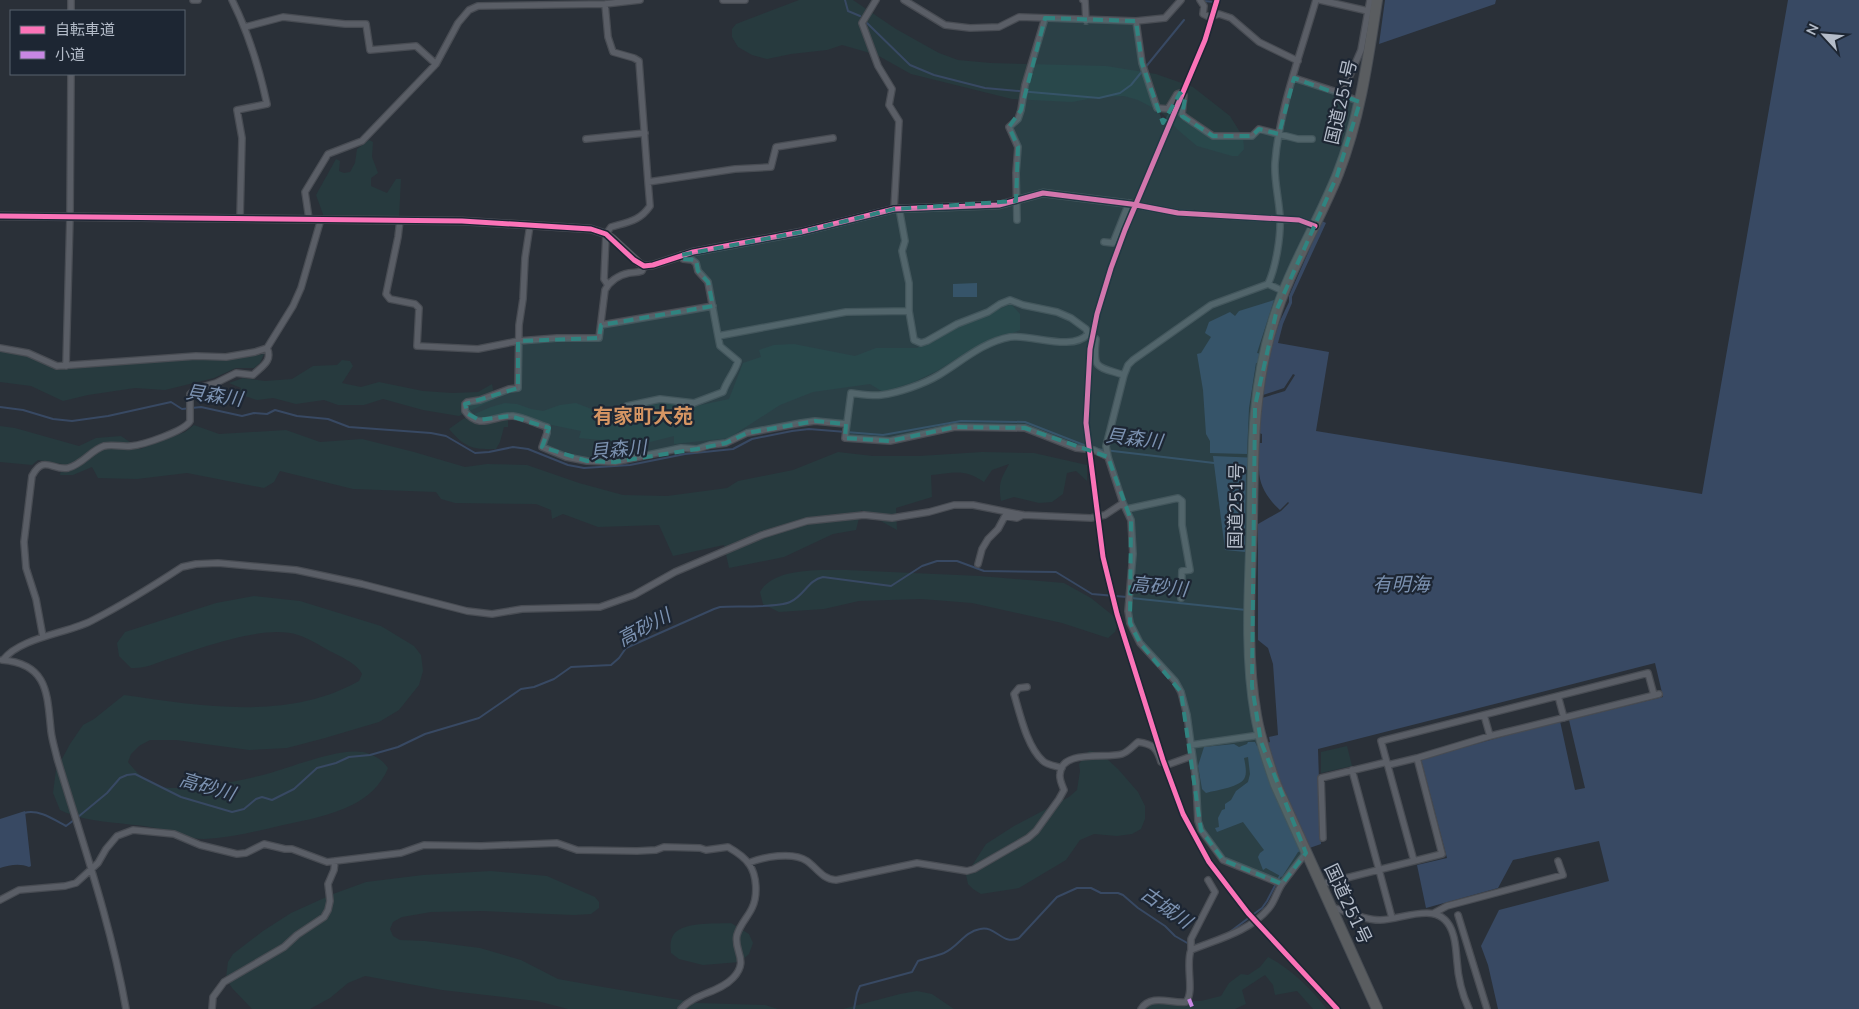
<svg xmlns="http://www.w3.org/2000/svg" width="1859" height="1009" viewBox="0 0 1859 1009" font-family="'Nunito Sans','Noto Sans JP',sans-serif">
	<rect width="100%" height="100%" fill="#2a3038"/>
	<path fill="#273a3e" d="M799,0h54l43,29 43,24 19,7 33,3 115,3 50,8 37,13 37,29 13,21 1,12 -6,7h-6l-35,-10 -19,-16 -17,-18 -23,-12 -14,-4 -25,1 -27,5 -60,-3 -101,-25 -34,-19 -35,-10 -15,5 -36,4 -24,5 -15,-4 -14,-8 -6,-10v-8l4,-5z
		M369,140l4,2 -1,15 6,16 -7,5v8l16,7 9,-14h5l-2,39 -75,-1 -8,-22 20,-36 4,2 -1,10 5,2 6,-1 5,-9 2,-14z
		M1011,304l9,10v16l-53,22 -30,19 -23,11 -31,10 -13,-8 -57,8 -33,13 -51,33 -55,6v-8l-32,8 -63,-6 2,-7 -73,-15v11h-4l-4,15 -4,7c-23,1 -32,-2 -47,-20l14,-10 28,-12 14,-4 12,1 14,5 12,2 17,-6 16,-2 23,9 23,2 41,-12 33,4 33,-7 14,-36 18,-6 -2,-7 15,-5 20,-1 61,12 21,-8h41l24,-13z
		M0,351l26,4 30,14 140,-10 29,1 39,-6 -4,9 -6,5h-18l-22,10 -49,12 -30,-2 -47,7 -25,6 -32,-15 -31,-4z
		M342,360l8,1 3,5 -11,17 19,4 18,-5 44,9 29,2 26,-1 14,-8 3,15 -36,17 -36,-6 -40,-11 -19,6h-26l-14,-5 -28,4 -23,-6 -16,2 -18,-6 2,-6 -12,-5 14,-5 22,3 27,-2 21,-13 24,-1z
		M194,425l25,9 67,-4 34,12 42,-3 52,13 51,15 22,-3 40,1 52,18 44,12 44,1 60,-8 11,-7 55,-11 45,-18 35,4h46l63,-4 52,1 53,12v16l-11,-10 -9,2 -4,21 -11,8 -13,1 -25,-6 -13,4c-3,-18 0,-22 8,-37l-17,6 -8,12c-20,-14 -30,-9 -53,-7l1,22 -36,11 1,22 -36,-20 -5,20 -23,4 -49,23 -55,11 -5,-23 -51,11 -14,-31 -61,2 -35,-13 -11,5 -1,-9 -15,-6 -81,-1 -14,-4 -5,-7 -83,-3 -73,-18 -6,11 -10,6 -77,-15 -50,6 -39,-1 -6,-11 -19,8h-13l2,-11 -24,-4 -6,5 -32,-3v-36l15,2 64,18 17,-8 25,-2 19,13 45,-17z
		M846,570l134,6 84,7 27,15 25,20 2,6 -3,8 -7,6 -46,-15 -90,-20 -51,-4 -62,2 -35,8 -45,3 -16,-8 -3,-12c13,-25 62,-22 86,-22z
		M254,596l46,5 81,25 33,20 7,9 2,16 -4,14 -20,25 -20,12 -54,16 -38,10 -38,2 -73,-10h-26l-11,6 -8,8 -3,8c7,9 15,17 25,22 11,5 23,4 34,4 26,-2 51,-7 76,-13 27,-7 73,-27 100,-23 10,2 20,8 25,16 -6,16 -21,30 -36,37 -22,11 -46,15 -69,20 -26,6 -52,13 -79,14 -17,0 -31,-8 -48,-11 -31,-6 -67,-4 -96,-18l-7,-17 3,-23 14,-26 13,-19 11,-6 30,-24c77,11 164,26 235,-14l3,-7c-5,-11 -23,-18 -34,-24 -9,-5 -20,-12 -30,-15 -32,-11 -95,12 -127,23 -13,4 -25,11 -40,10l-12,-12 -2,-13 8,-11 91,-29z
		M1347,746l5,20 -31,7v-21z
		M1089,751l8,1 10,7 11,10 20,23 7,14v13l-4,10 -9,5 -15,2 -23,-2 -14,6 -14,20 -47,28 -38,6 -8,-5 -5,-5 -2,-9 20,-31 28,-18 55,-29 8,-7 3,-19 -1,-7z
		M491,871l56,5 48,21 4,5v6l-8,6 -17,1 -92,-4 -51,1 -29,5 -9,5 -3,7 3,7 7,4 25,1 55,7 41,12 37,19 39,7 101,17 67,2 13,4h-210l-31,-8 -95,-11 -77,-14 -17,7 -18,15 -20,11h-58l-20,-21 -6,-10 2,-16 5,-8 30,-23 28,-18 42,-19 33,-12 57,-7z
		M731,923l18,11 4,9 -4,11 -9,8 -37,3 -24,-6 -8,-6c-1,-7 -1,-17 6,-22 13,-9 38,-7 54,-8z
		M1268,957c23,12 42,31 59,52h-14l-16,-18 -22,4 -2,-10 -8,-10 -23,15 4,14 -11,5h-89l5,-5h25l10,2 7,-5h8l20,-5 8,-13 12,-9 7,1 12,-8z
		M917,991l15,3 22,15h-111l57,-15z"/>
	<path fill="#384963" d="M1385,0h111l-1,4 -116,40z
		M1788,0h71v1009h-361l-10,-44 -7,-19 18,-36 110,-29 -10,-40 -86,19 -15,28 -72,20 -9,-43 30,-7 -26,-99 139,-38 15,69 10,-2 -16,-68 94,-23 -8,-34 -337,86 3,95 -23,8 -16,25 -16,-9 -3,2 -5,-13 2,-4 4,-3 -21,-28 -26,10 -2,-4 4,-1 -1,-9 4,-8 3,-1v-5l6,-4 5,-9 12,-9 2,-8 -2,-17 -4,1c1,5 3,14 1,19 -3,10 -29,13 -39,16l-4,-4 -4,-23 6,-19 30,-3 5,3 8,-3 1,-2h7l2,4 13,-4 -1,-5 9,-2 -5,-71 -5,-16 -10,-8v-116l23,-13 8,-8 -1,-1 -8,8c-11,-10 -21,-24 -21,-40h-13l-1,82 -20,-2 -12,-94 46,2v-15h3v-9l-3,-1 3,-35 23,-7 10,-16 -2,-1 -9,14 -21,7 4,-29 -11,-3 -7,45 -2,46 -37,-1v-12l-4,-7 -3,-44 -6,-36 4,-1 10,-16 -6,-4 4,-11 21,-10 5,4 4,-5 35,-11 -17,53 12,3 10,-33 10,-21v-6l33,-75 4,2 -34,74v6l-9,21 -5,19 51,9 -13,79 386,63z
		M977,283v14h-24v-13z
		M25,811l6,55 -2,1c-9,-4 -20,-2 -29,1v-49z"/>
	<g fill="none" stroke-linecap="round" stroke-linejoin="round">
		<path stroke="#384963" stroke-width="2" d="M845,0l3,11 12,5
			M1204,1l10,1 5,-2
			M867,23l43,42 24,10 51,13 114,10 21,-5 11,-8 53,-65
			M0,407l23,3 30,9 19,2 36,-5 63,-14 11,7 19,-2 41,9 12,-3 13,1 8,-4 22,6 31,3 21,8 82,6 15,3 29,17 14,-1 24,-5 15,2 40,16 16,3 46,-3 55,-11 48,-5 19,-10 40,-8 17,-2 74,6 78,-14 64,1 64,25
			M1096,449l118,14
			M1131,598l115,12
			M24,813c15,-4 29,6 42,13l8,-6
			M78,817l29,-24 13,-15 7,-3 8,-1 46,23 51,15 12,-3 12,-10 6,-2 10,3 22,-11 23,-21 19,-5 13,-6 21,-2 28,-8 27,-13 54,-16 42,-29 13,-2 20,-8 17,-12 40,-2 8,-7 7,-10 88,-39 6,-2c16,-1 57,1 70,-5 14,-6 18,-22 33,-25l68,9 31,-20 15,-5h20l27,10 72,1 36,22 35,3
			M1227,934l35,-26 5,-7 13,-25
			M854,1009l3,-16 3,-7 52,-14 6,-11c9,-3 18,-5 26,-8 14,-6 20,-21 36,-24 16,-4 22,17 39,9l38,-41 20,-9h14l10,5h17l5,2 15,13 27,18 10,10 14,8 8,1"/>
		<defs>
			<path id="street" d="M193,0h5
				M232,0c17,34 27,67 35,104l-30,6 5,28 -2,80
				M723,0h22
				M876,0l-14,23 16,43 14,23 -3,16 10,16 -5,88
				M904,0l41,25 25,3 29,-1 20,-10 117,4 29,-3 16,-18
				M1083,0l2,1 1,20
				M1200,0l4,6 -1,8 6,3 10,-3 12,4 28,24 39,19
				M1320,0l48,11 -7,39 -19,44
				M605,4l3,33 5,15 21,6 5,3 9,121
				M71,11v-11
				M1368,11l2,-11
				M1136,21l6,42 15,45 11,1 9,-15 3,-1 4,2 -2,19 3,3 28,19h39l7,-7 39,10h14
				M245,27l38,-10 62,7h21l4,26 46,-4 20,18
				M1294,78l40,13 26,11
				M586,139l59,-6
				M1131,204l47,9 121,7 16,6
				M899,208l6,33 -3,10 7,32v28l5,29 7,3 6,-2 30,-17 31,-12 12,-8 10,-4 13,5 34,7 14,6 15,11 2,5 8,5c-3,31 0,27 28,36
				M309,219l-4,-27 23,-38 34,-13 74,-77 22,-41 11,-13 9,-4 127,-2 35,-4
				M400,220l-2,17 -12,57 4,5 25,5 4,4 -2,38 61,3 40,-8 39,-3h42l6,-48c5,-9 14,-15 24,-17 5,-1 8,0 13,-2l2,-5
				M1017,220l-1,-47 2,-26 -9,-20 9,-8 3,-9 4,-25 20,-67
				M530,225l-5,33 -2,41 -4,26 -1,63 -9,1 -29,11 -13,2 -2,2v7c14,20 30,4 48,5 11,1 23,8 34,11v6l-5,14 24,10 21,4 28,1 66,-14 16,1 13,-4 16,-2 21,-10 54,-10 14,-2 31,3
				M1104,242l9,1 16,-40
				M681,255l2,4 9,1 4,3 2,8 10,11 10,54 128,-24 63,-1
				M1268,284l17,8
				M608,285l-4,-6 2,-45 5,-7c17,-5 29,-6 39,-21l-2,-24 87,-13 36,-2 5,-20 57,-9
				M601,325l112,-19
				M1088,334c-16,18 -57,0 -78,3 -27,5 -48,24 -71,38 -15,9 -41,18 -58,20 -9,1 -21,-1 -30,-2l-6,45 45,3 65,-14 70,1 51,20 18,2 14,7
				M0,348l28,5 29,13 139,-10 30,1 29,-5 12,-4 26,-42 8,-18 20,-69
				M66,366l4,-150 1,-142
				M627,406l33,-7 34,4 29,-11c4,-12 12,-20 15,-31l-18,-15 -2,-10
				M1127,509l51,-11 4,3v24l8,45 -8,1 -1,27
				M978,564l4,-15 6,-10 10,-10 7,-13 12,2 6,-3
				M43,637l-7,-38 -10,-31 -2,-26 8,-66c12,-22 20,-5 36,-8 15,-4 23,-18 36,-22 9,-2 18,1 27,0 12,-1 54,-15 59,-25v-27l5,-5 21,-6 20,-10 17,2c9,-9 20,-14 14,-27
				M2,660c47,4 45,35 49,71 1,9 4,18 6,27 25,83 54,165 69,251
				M3,660c17,-23 67,-27 90,-40 31,-16 60,-34 89,-53l14,-3 22,-1 78,7 66,14 105,27 25,3 30,-5 78,-2 34,-12 41,-23 87,-37 45,-14 57,-6 28,3 37,-6 25,-7h19l50,10 68,3 14,-3 18,-12
				M1027,687l-8,1 -5,6c6,20 13,53 29,67 4,4 13,5 19,7
				M1558,696l6,22
				M1484,715l6,21
				M1191,745l69,-10
				M1388,765l29,-7 73,-22 169,-42
				M1352,770l40,148
				M1323,838l-2,-60 66,-16
				M1414,861l-33,-120 267,-68 6,22
				M748,863c15,-6 45,-12 59,-2 10,7 15,18 29,19l81,-17 50,8 7,-2 54,-31 8,-7 23,-32 5,-9c-2,-5 -5,-11 -4,-16 1,-25 46,-15 62,-20 6,-2 11,-8 16,-12 15,2 19,6 23,20l6,3 25,-9
				M1282,884l-59,-24 -22,-30 -3,-9 -2,-40 -9,-66 -6,-23 -6,-11 -35,-38 -10,-20 -2,-12 5,-57 -2,-34 -8,-17 -15,-46 -2,-11 18,-71 4,-10 5,-5 78,-55 57,-21c8,-17 13,-48 12,-67 -1,-18 -6,-36 -5,-54 4,-53 26,-111 41,-163
				M1322,884l120,-30 -25,-96
				M0,900l19,-10 46,-4 11,-3 22,-20 8,-14 11,-13 16,-6 41,4 26,11 37,9 9,-1 18,-9 21,5h7l35,13 74,-9 23,-8 57,1 76,-3 20,7 60,1 19,-1 8,-3 36,1 6,2 22,-3c7,4 17,11 21,17 8,11 9,32 3,44 -4,9 -12,16 -15,27 -4,16 13,25 -4,43 -14,15 -38,15 -52,31
				M1332,907c15,5 32,13 48,13 26,-1 62,-22 73,14 3,9 3,18 4,27 1,17 5,33 12,48
				M1434,913l13,-7 116,-31 -5,-14
				M1458,915l29,94
				M1191,950v-11l24,-47 -7,-12
				M212,1009l1,-12 11,-15 60,-35 13,-12 27,-18 4,-7 2,-9 -2,-17 6,-14 1,-9
				M1141,1009c10,-16 31,-5 45,-7 9,-11 -1,-37 5,-52 27,-11 58,-18 78,-42 6,-7 8,-17 13,-24 8,-11 16,-21 24,-31"/>
			<path id="secondary" d="M0,216l462,5 129,8 15,5 7,5 26,24 5,3 9,-1 40,-13 108,-20 93,-23 105,-4 44,-12 88,11"/>
			<path id="highway" d="M1377,0c-9,59 -17,118 -39,174 -20,50 -50,97 -65,149 -21,67 -20,132 -21,201 -2,63 -7,129 4,191 4,24 12,47 20,70l101,224"/>
		</defs>
		<use href="#street" stroke="#484c53" stroke-width="8"/>
		<use href="#secondary" stroke="#484c53" stroke-width="9"/>
		<use href="#highway" stroke="#474c53" stroke-width="12"/>
		<use href="#street" stroke="#5a5e66" stroke-width="5.5"/>
		<use href="#secondary" stroke="#595d64" stroke-width="8"/>
		<use href="#highway" stroke="#5a5d60" stroke-width="10"/>
		<path stroke="#c787e3" stroke-width="4" stroke-dasharray="8 4" stroke-linecap="butt" d="M1189,999l4,10"/>
		<defs>
			<path id="cycleway" d="M1217,0l-12,40 -80,190 -14,38 -14,46 -7,35 -4,74 17,134 14,57 46,146 20,54 26,48 39,51 89,96
				M0,216l462,5 129,8 15,5 28,26 10,6 9,-1 40,-13 108,-20 93,-23 105,-4 44,-12 88,11 47,9 121,7 16,6"/>
		</defs>
		<use href="#cycleway" stroke="#1d2633" stroke-width="8"/>
		<use href="#cycleway" stroke="#fb73b8" stroke-width="5"/>
	</g>
	<path fill="#308480" fill-opacity="0.2" stroke="#308480" stroke-width="4" stroke-dasharray="10 6" stroke-linejoin="round" d="M1045,18l91,3 6,42 21,60 17,-30 5,6 -3,17 31,20h39l7,-7 20,5 15,-56 66,24 -23,74 -60,133 -22,97 -3,280 9,56 45,111 -24,31 -59,-24 -22,-30 -20,-138 -41,-49 -10,-20 1,-103 -23,-63 -83,-29 -70,-1 -65,14 -45,-3 1,-14 -31,-3 -68,12 -21,10 -29,6 -82,13 -28,-1 -45,-14 7,-19 -39,-12 -31,4 -11,-6 -3,-10 53,-16v-47l81,-3 2,-13 112,-19 -5,-24 -10,-11 -2,-11 -13,-1 -2,-4 120,-23 93,-23 122,-8 2,-54 -9,-20 12,-17z"/>
	<g text-anchor="middle" dominant-baseline="central" stroke-width="4.5" stroke-linejoin="round" paint-order="stroke">
		<g font-size="18" fill="#b4bcc9" stroke="#1d2633">
			<text transform="translate(1341 102) rotate(-77)">国道251号</text>
			<text transform="translate(1236 506) rotate(-89)">国道251号</text>
			<text transform="translate(1348 904) rotate(65)">国道251号</text>
		</g>
		<g font-size="19" font-style="italic" fill="#7c92b1" stroke="#1d2633">
			<text transform="translate(214 396) rotate(8)">貝森川</text>
			<text transform="translate(1134 439) rotate(7)">貝森川</text>
			<text transform="translate(618 450) rotate(-5)">貝森川</text>
			<text x="1401" y="585">有明海</text>
			<text transform="translate(1159 587) rotate(6)">高砂川</text>
			<text transform="translate(644 628) rotate(-28)">高砂川</text>
			<text transform="translate(207 787) rotate(16)">高砂川</text>
			<text transform="translate(1166 908) rotate(35)">古城川</text>
		</g>
		<g font-size="20" font-weight="bold" fill="#d59563" stroke="#1d2633">
			<text x="643" y="416">有家町大苑</text>
		</g>
	</g>
	<rect x="10" y="10" width="175" height="65" fill="#1d2633" stroke="#59626f"/>
	<rect x="20" y="26" width="25" height="8" fill="#fb73b8" stroke="#59626f"/>
	<text x="55" y="35" font-size="15" fill="#b4bcc9">自転車道</text>
	<rect x="20" y="51" width="25" height="8" fill="#c787e3" stroke="#59626f"/>
	<text x="55" y="60" font-size="15" fill="#b4bcc9">小道</text>
	<g transform="translate(1824 35) rotate(296)" stroke="#1d2633" stroke-width="4" paint-order="stroke">
	<path d="M0-4L9 19L0 12L-9 19Z" fill="#b4bcc9"/>
	<text y="-8" font-size="14" font-weight="bold" text-anchor="middle" fill="#b4bcc9">N</text>
	</g>
</svg>
